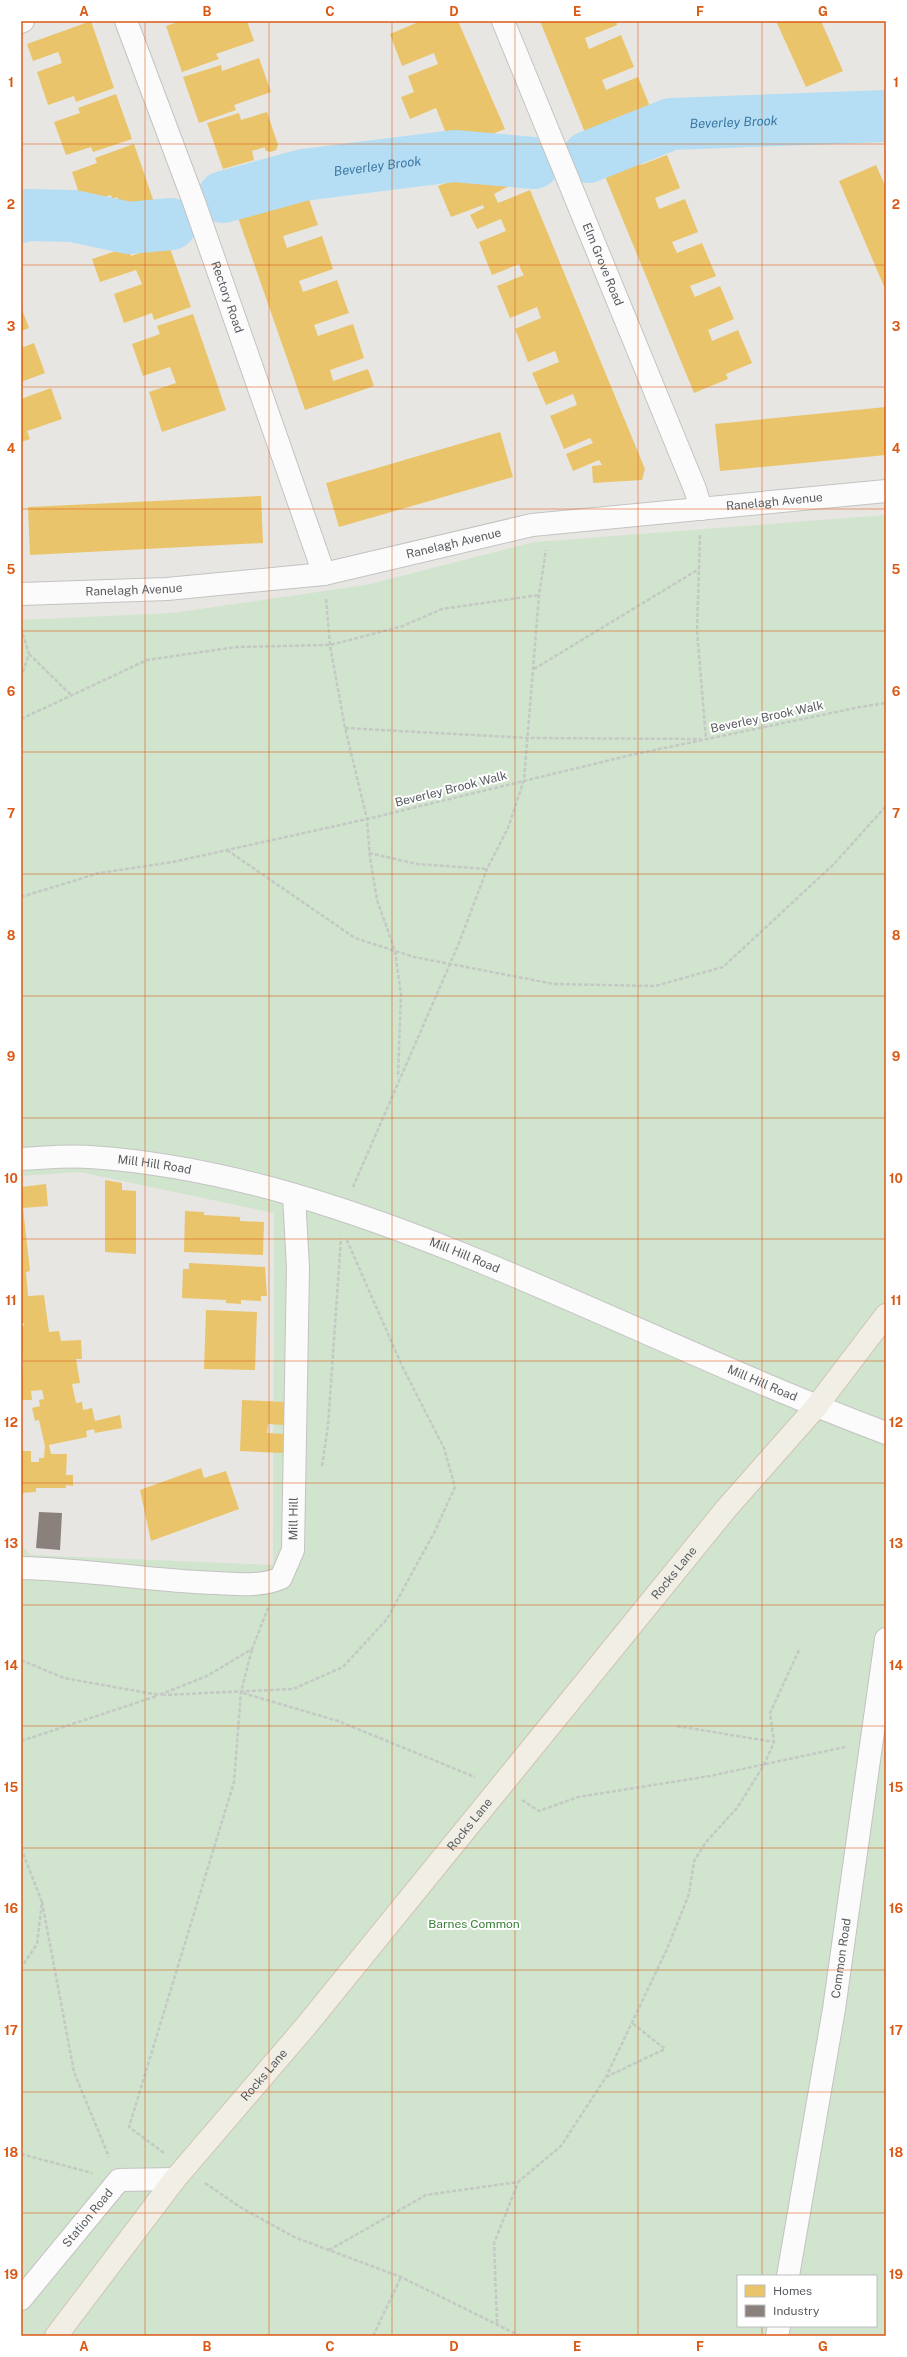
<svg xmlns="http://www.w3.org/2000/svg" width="907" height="2357" viewBox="0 0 907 2357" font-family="'Public Sans',sans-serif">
	<rect width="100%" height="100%" fill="#e8e6e2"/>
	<path fill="#d1e4cd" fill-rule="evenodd" d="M886,515v1821h-865v-792l9,11 243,10 1,-352 -194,-41 -59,4v-556l151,-7 194,-28 169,-43zM738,2276h138v50h-138z"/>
	<path fill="#e9c46a" d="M91,21l23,67 -38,14 -2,-6 -26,9 -11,-33 25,-9 -2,-6 -2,-5 -25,9 -6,-17z
		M181,21h66l7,20 -38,13 3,5 -37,13 -16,-46z
		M421,21h37l47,108 -34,13 -22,-1 -13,-33 -26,11 -9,-22 13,-5 -6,-16 30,-12 -4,-11 -32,13 -12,-32z
		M540,21h76l1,4 -32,13 4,11 32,-14 13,32 -32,13 4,10 32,-13 13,32 -32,13 2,5 -33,13z
		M776,21h45l22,50 -37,16z
		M259,58l12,34 -37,13 2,5 -37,13 -16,-46 38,-12 1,6z
		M116,94l16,45 -39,13 -2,-5 -25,8 -12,-33 26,-9 -2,-5z
		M267,112l11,33 -2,5 -6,2 -5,-2v-3l-13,4 2,9 -31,9 -16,-46 32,-10 2,7z
		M134,144l23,67 -31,11 -9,-25 -5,2 -1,-4 -28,10 -11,-33 25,-9 -2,-5z
		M667,155l13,33 -25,10 4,11 26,-10 13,33 -26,10 5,11 25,-10 14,33 -26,10 2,5 3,6 25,-11 14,33 -26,11 2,5 2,6 26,-11 14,33 -26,11 2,5 -34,14 -90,-219 35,-14 2,5z
		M876,165l10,23v103l-47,-110z
		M459,168l4,2 4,10 14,-6 3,5 8,-4 4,8 10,-4 3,7 -15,8 4,9 32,-13 115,279 -3,11 -49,3 -1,-17 10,-1 -3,-5 -26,11 -7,-17 27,-11 -3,-5 -26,11 -7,-17 -7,-16 27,-11 -4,-11 -27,11 -14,-32 27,-11 -4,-11 -27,11 -13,-33 26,-11 -4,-11 -27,11 -13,-32 27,-11 -3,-5 -2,-6 -27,11 -13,-33 27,-11 -5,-12 -24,10 -7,-14 14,-7 -1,-3 -32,12 -13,-31 16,-6 -2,-5 2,-5z
		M306,191l12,34 -35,11 4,12 35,-12 11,33 -34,12 2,5 2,6 34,-12 12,33 -35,12 4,11 35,-12 11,34 -34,12 3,11 35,-12 6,17 -69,24 -70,-201 35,-12 2,6z
		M168,243l23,64 -37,13 -2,-7 -28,10 -10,-29 28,-10 -6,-14 -36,12 -8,-23 36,-12 3,9z
		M21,307l8,21 -8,3z
		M193,314l33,96 -64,22 -13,-40 27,-9 -6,-16 -27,9 -11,-32 28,-10 -3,-8z
		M34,343l11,30 -24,9v-34z
		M51,388l11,31 -35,12 3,8 -9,3v-43z
		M886,407v48l-166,16 -5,-47z
		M500,432l13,45 -174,50 -13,-44z
		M261,496l2,47 -233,12 -2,-48z
		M105,1180l17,3v7l14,1v63l-31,-2z
		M46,1184l2,22 -25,2 7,63 -4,1 2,24 16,-1 5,37 10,-1 2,10 20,-1 1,19h-6l4,24 -8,1 4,19 6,-1 1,8 9,-2 3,13 25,-6 2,13 -27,5 -1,-4 -8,2 1,6 -38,8 2,9h16l-1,21h7v11l-7,-1v3h-30v4l-15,1v-42h10v11h8v-4h5l1,-12 -6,-26 -4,1 -3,-13 8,-2 -1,-6 5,-1 -2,-9 -11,1 1,9h-11v-29l2,-1 -2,-44h3v-3h-3v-136z
		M185,1211l19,1v3l36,2v4l24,1 -1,33 -79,-3z
		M189,1263l76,4 2,29h-6v5l-20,-1v4l-15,-1v-3l-44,-2 1,-29h6z
		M206,1310l51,2 -2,58 -51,-1z
		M242,1400l43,2 -1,23 -16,-1 -1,9 17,1v19l-44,-2z
		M201,1468l3,10 22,-7 13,38 -88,32 -11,-51z"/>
	<path fill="#8a817c" d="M39,1512l23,1 -2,37 -24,-2z"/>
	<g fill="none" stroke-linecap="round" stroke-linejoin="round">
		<g stroke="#b5def4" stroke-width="52">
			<path id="s1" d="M588,157l83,-33 215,-8"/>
			<path id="s2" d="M223,197l80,-22 151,-19 80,7"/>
			<path d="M21,217l6,-2 46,1 56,12 42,-4"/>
		</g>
		<defs>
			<g id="minor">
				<path id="s3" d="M126,21l68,181 130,372"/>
				<path id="s4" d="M503,21l192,468 6,20"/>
				<path d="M21,22l2,-1"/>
				<path id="s5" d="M21,594l146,-5 157,-15 208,-49 354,-34"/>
				<path id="s6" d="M21,1568c65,1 129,13 195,15 22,1 44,4 65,-5l12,-28 5,-282 -4,-73"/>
				<path id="s7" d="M788,2276l46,-267 52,-370"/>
				<path id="s8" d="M21,2299l98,-119 56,-1"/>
				<path d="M777,2336l2,-10"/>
			</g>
			<g id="secondary">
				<path id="s9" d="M21,1159c23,-1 46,-4 69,-2 136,9 268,54 394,106 134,55 266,119 402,170"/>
			</g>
			<g id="primary">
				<path id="s10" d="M56,2336l119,-157 131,-153 420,-517 90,-102 70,-92"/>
			</g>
		</defs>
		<use href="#minor" stroke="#c3c3c2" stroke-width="24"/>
		<use href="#secondary" stroke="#c4c4c4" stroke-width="24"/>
		<use href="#primary" stroke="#cfc4b0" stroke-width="24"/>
		<path stroke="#c4c9c5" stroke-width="2.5" stroke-dasharray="4 2" stroke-linecap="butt" d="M700,535l-3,96 9,108
			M326,599l4,46 15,83 22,91 3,39 7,42 18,51 6,44 -3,82
			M21,628l8,26 -8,23
			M29,654l42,41
			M534,669l165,-100
			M21,719l126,-59 89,-13 94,-2 73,-19 39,-17 97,-14
			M345,728l183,10 173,1
			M227,850l128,88 59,19 140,27 101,2 68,-19 111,-103 52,-58
			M369,853l48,11 70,5
			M21,897l78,-24 74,-11 194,-43 264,-64 229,-48 26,-4
			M353,1187l106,-244 28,-74 21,-41 16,-48 15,-185 7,-45
			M322,1466l6,-40 13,-188
			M21,1660l43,18 95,17 48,-19 45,-27 16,-41
			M243,1693l95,28 137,56
			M162,1695l131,-6 50,-22 44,-48 48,-88 20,-44 -11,-39 -42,-82 -56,-128
			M677,1726l97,16
			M21,1741l136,-45
			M522,1800l17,11 39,-14 132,-21 135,-29
			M21,1848l21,54 -5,42 -16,24
			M42,1902l32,170 35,85
			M606,2077l59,-28 -33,-26
			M164,2153l-35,-26 105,-345 7,-90 11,-43
			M21,2154l71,19
			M205,2183l35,24 54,30 107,40 119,59
			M329,2250l97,-55 92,-13 43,-36 45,-69 61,-128 22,-55 5,-33 12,-19 31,-34 27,-43 10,-23 -4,-29 30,-65
			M497,2323l-3,-80 24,-60
			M373,2336l28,-59"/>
		<use href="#minor" stroke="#fcfbfb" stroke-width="22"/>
		<use href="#secondary" stroke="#fcfbfb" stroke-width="22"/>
		<use href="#primary" stroke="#f0eee5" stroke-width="22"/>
	</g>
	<path fill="none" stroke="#da5914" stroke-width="1" stroke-opacity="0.55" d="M145,21v2315M269,21v2315M392,21v2315M515,21v2315M638,21v2315M762,21v2255M21,144h865M21,265h865M21,387h865M21,509h865M21,631h865M21,752h865M21,874h865M21,996h865M21,1118h865M21,1239h865M21,1361h865M21,1483h865M21,1605h865M21,1726h865M21,1848h865M21,1970h865M21,2092h865M21,2213h865M762,2326v10"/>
	<g text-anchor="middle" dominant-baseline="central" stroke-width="4" stroke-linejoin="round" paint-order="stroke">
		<g font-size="12" fill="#585c60" stroke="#fff">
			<text stroke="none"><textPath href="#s4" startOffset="263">Elm Grove Road</textPath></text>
			<text stroke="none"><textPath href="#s3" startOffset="294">Rectory Road</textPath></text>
			<text stroke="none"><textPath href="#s5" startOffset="761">Ranelagh Avenue</textPath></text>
			<text stroke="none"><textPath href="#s5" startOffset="437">Ranelagh Avenue</textPath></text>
			<text stroke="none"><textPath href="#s5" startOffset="113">Ranelagh Avenue</textPath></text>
			<text transform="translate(767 717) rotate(-12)">Beverley Brook Walk</text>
			<text transform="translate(451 789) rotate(-14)">Beverley Brook Walk</text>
			<text stroke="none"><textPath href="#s9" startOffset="134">Mill Hill Road</textPath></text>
			<text stroke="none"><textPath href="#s9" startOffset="458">Mill Hill Road</textPath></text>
			<text stroke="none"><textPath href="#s9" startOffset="782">Mill Hill Road</textPath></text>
			<text stroke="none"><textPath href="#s6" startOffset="323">Mill Hill</textPath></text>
			<text stroke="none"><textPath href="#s10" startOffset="982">Rocks Lane</textPath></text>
			<text stroke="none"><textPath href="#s10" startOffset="658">Rocks Lane</textPath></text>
			<text stroke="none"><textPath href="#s7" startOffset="322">Common Road</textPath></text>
			<text stroke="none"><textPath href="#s10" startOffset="334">Rocks Lane</textPath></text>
			<text stroke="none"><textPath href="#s8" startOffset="105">Station Road</textPath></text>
		</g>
		<g font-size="12" fill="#3a8037" stroke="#fff">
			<text x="474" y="1924">Barnes Common</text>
		</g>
		<g font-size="13" font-style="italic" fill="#3c77a2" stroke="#fff">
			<text stroke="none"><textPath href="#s1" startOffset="152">Beverley Brook</textPath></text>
			<text stroke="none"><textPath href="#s2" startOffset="158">Beverley Brook</textPath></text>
		</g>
	</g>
	<rect width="907" height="2357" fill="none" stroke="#ffffff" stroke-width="44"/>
	<rect x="737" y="2275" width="140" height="52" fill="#ffffff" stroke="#bcbebf"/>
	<rect x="745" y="2285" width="20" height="12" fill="#e9c46a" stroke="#bcbebf"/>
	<text x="773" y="2295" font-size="12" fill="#585c60">Homes</text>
	<rect x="745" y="2305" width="20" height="12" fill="#8a817c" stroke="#bcbebf"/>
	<text x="773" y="2315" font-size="12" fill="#585c60">Industry</text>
	<rect x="22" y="22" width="863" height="2313" fill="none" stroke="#da5914" stroke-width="1.5"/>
	<g font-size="13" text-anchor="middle" font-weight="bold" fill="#da5914">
		<text x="84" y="16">A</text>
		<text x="207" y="16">B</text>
		<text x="330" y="16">C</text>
		<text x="454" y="16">D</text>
		<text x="577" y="16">E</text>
		<text x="700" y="16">F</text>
		<text x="823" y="16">G</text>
		<text x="11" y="87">1</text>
		<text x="896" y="87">1</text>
		<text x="11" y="209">2</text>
		<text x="896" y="209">2</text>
		<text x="11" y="331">3</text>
		<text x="896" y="331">3</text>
		<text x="11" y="453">4</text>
		<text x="896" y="453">4</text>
		<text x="11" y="574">5</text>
		<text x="896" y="574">5</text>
		<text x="11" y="696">6</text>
		<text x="896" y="696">6</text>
		<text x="11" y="818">7</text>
		<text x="896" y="818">7</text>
		<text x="11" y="940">8</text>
		<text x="896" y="940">8</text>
		<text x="11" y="1061">9</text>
		<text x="896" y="1061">9</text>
		<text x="11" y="1183">10</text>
		<text x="896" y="1183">10</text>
		<text x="11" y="1305">11</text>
		<text x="896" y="1305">11</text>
		<text x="11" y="1427">12</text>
		<text x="896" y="1427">12</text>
		<text x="11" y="1548">13</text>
		<text x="896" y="1548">13</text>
		<text x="11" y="1670">14</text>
		<text x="896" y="1670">14</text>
		<text x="11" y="1792">15</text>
		<text x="896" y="1792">15</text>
		<text x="11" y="1913">16</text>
		<text x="896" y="1913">16</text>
		<text x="11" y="2035">17</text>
		<text x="896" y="2035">17</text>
		<text x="11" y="2157">18</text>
		<text x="896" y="2157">18</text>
		<text x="11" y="2279">19</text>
		<text x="896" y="2279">19</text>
		<text x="84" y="2351">A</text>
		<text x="207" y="2351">B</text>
		<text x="330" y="2351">C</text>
		<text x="454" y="2351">D</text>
		<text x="577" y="2351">E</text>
		<text x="700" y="2351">F</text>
		<text x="823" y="2351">G</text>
	</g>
</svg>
